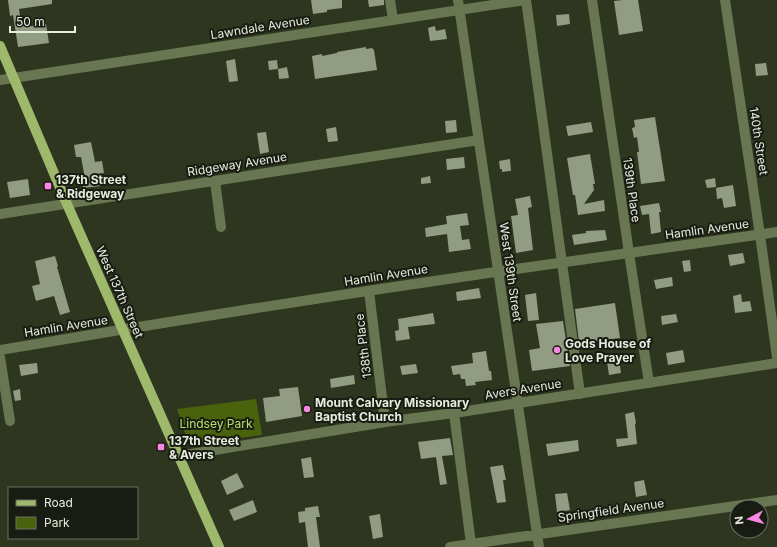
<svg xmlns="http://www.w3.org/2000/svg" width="777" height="547" viewBox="0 0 777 547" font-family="Inter,sans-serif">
	<rect width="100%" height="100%" fill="#2e361f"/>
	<path fill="#4b620d" d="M256,399l6,36 -73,10 -12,-36z"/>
	<path fill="#929c82" d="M8,0h44v4l-33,5 2,13h3l1,5 21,-3 3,19 -31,4 -5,-32 -3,1z
		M311,0h31v8l-15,2v2l-14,2z
		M368,0h16v5l-15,2z
		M623,0h15l5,31 -24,4 -5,-34z
		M569,14l1,10 -13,2 -1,-11z
		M435,26l1,5 9,-2 2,10 -17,2 -2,-13z
		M366,47v2l6,-1 2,2 3,20 -62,9 -3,-23 10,-2v2l15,-3v-1z
		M235,59l3,22 -9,1 -3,-21z
		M277,60l1,9 9,-2 2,11 -10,1 -1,-10 -9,1 -1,-9z
		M766,63l2,12 -12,1 -1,-12z
		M655,117l10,64 -24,3 -4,-32h2l-2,-15 -3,1 -2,-10 3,-1 -1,-7z
		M456,120l1,12 -11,1 -1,-12z
		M591,122l2,10 -25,4 -2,-10z
		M336,127l2,14 -10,1 -2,-13z
		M266,132l3,20 -9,2 -3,-21z
		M91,142l4,20 7,-1 2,12 -5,1 2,12 -18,2 -1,-8 3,-1 -4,-22h-5l-2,-12z
		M590,154l5,30h-2l1,6 -10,14 20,-4 1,11 -27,4 -3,-20h-2l-6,-37z
		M464,157l1,11 -18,2 -1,-11z
		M510,159l1,12 -9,1v-3h-2l-1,-8z
		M430,176l1,7 -10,1v-6z
		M715,178l1,9 -9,1 -2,-8z
		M28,179l2,16 -20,3 -3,-16z
		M733,185l3,21 -12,2 -2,-10 -5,1 -1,-11z
		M530,196l2,11 -4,1 5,42 -17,3 -5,-37 7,-1 -3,-16z
		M659,203l2,9h-2l2,20 -10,2 -2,-20 -7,1 -2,-9z
		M467,213l2,12 -9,1 2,14 7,-1 2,10 -22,3 -2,-18 -21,3 -1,-9 22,-4 -1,-8z
		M605,230l2,10 -33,5 -2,-10 14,-2v-2z
		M743,253l2,10 -15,3 -2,-11z
		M55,256l3,10 -1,1 13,45 -10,3 -6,-19 -18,5 -4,-15 8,-2 -5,-23z
		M690,260l1,11 -7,1 -2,-11z
		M672,277l1,9 -17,3 -2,-9z
		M479,288l2,10 -24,3 -1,-9z
		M536,293l3,27 -11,1 -3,-26z
		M741,294l1,8 8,-1 2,10 -17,2 -2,-17z
		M615,303l5,35 -23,3v2l-7,1 -1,-3 -10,1 -4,-33z
		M433,313l2,11 -27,3 2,12 -14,2 -1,-10 4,-1 -1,-11z
		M676,314l2,8 -16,3 -1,-9z
		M563,321l7,45 -38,5 -3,-21 11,-2 -4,-24z
		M683,350l2,12 -17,3 -2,-12z
		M486,351l3,20h2l1,9 -17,2 1,3 -10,1 -1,-7h-4l-1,-5 -7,1 -2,-9 22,-3 -1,-10z
		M619,360l2,13 -12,2 -2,-13z
		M37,363l1,10 -17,3 -2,-11z
		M416,364l2,9 -16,2 -2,-9z
		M354,375l1,9 -24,4 -1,-9z
		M298,387l4,29 -36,6 -3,-24 17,-2 -1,-7z
		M20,389l1,11 -6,1 -2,-10z
		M634,412l2,11 -1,1 2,20 -20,3 -1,-8 12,-1 -3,-24z
		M450,438l3,17 -11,1 5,28 -7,1 -4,-28 -15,2 -3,-17z
		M578,440l1,11 -31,5 -2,-12z
		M311,457l3,20 -10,1 -3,-19z
		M503,465l3,15h-3l3,22 -9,1 -7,-36z
		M237,473l7,14 -17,8 -6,-14z
		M644,480l3,15 -11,2 -2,-15z
		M567,493l3,17 -13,2 -2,-18z
		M253,500l4,12 -23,9 -5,-11z
		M318,506l2,11h-4l4,30h-12l-3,-25 -6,1 -1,-11 7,-1v-3z
		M380,514l3,23 -10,2 -4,-23z"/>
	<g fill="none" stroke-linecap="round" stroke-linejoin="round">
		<path stroke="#697652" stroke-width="10" d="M390,0l3,20
			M458,0l81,547
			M526,0l54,394
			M592,0l37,253 20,130
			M725,0l35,235 17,122
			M0,80l525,-80
			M215,181l6,46
			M0,214l479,-74
			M369,291l16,131
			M0,350c165,-28 330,-54 495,-78 94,-14 188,-26 282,-40
			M0,357l10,64
			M454,413l17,131
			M179,456l206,-34 69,-9 323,-50
			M450,547l327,-47"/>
		<path stroke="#9eb86c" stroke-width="10" d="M0,46l67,158 152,343"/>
	</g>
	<g fill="#fb87e5" stroke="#181c12" stroke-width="1.5">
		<rect x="44" y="182" width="8" height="8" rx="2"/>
		<circle cx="557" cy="350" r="4"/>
		<circle cx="307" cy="409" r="4"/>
		<rect x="157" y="443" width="8" height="8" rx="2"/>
	</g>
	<g text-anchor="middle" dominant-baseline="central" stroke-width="4" stroke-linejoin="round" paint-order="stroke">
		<g font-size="12" fill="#e7edde" stroke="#181c12">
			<text transform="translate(260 27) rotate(-9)">Lawndale Avenue</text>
			<text transform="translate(759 141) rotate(81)">140th Street</text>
			<text transform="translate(237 164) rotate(-9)">Ridgeway Avenue</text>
			<text transform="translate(632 190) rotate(82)">139th Place</text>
			<text transform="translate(707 229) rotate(-8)">Hamlin Avenue</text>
			<text transform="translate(511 272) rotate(82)">West 139th Street</text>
			<text transform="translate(386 275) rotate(-9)">Hamlin Avenue</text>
			<text transform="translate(120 292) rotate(66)">West 137th Street</text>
			<text transform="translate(66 326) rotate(-9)">Hamlin Avenue</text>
			<text transform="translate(363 346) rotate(-97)">138th Place</text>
			<text transform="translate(523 389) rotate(-9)">Avers Avenue</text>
			<text transform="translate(611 510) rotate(-8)">Springfield Avenue</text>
		</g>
		<g font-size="12" font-weight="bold" fill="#e7edde" stroke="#181c12" text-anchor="start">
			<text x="56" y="179">137th Street<tspan x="56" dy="14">&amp; Ridgeway</tspan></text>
			<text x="565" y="343">Gods House of<tspan x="565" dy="14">Love Prayer</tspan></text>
			<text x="315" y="402">Mount Calvary Missionary<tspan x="315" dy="14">Baptist Church</tspan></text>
			<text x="169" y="440">137th Street<tspan x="169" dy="14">&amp; Avers</tspan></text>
		</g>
		<g font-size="12" fill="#b9e168" stroke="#181c12">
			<text x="216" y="423">Lindsey Park</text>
		</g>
	</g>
	<rect x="8" y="487" width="130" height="52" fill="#181c12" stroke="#6b7064"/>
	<rect x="16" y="500" width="20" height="6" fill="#9eb86c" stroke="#6b7064"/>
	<text x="44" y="507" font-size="12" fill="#e7edde">Road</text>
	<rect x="16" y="517" width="20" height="12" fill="#4b620d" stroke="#6b7064"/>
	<text x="44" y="527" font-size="12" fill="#e7edde">Park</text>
	<g transform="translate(749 519) rotate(263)"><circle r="19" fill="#181c12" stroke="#6b7064"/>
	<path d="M0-3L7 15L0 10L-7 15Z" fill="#fb87e5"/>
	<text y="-6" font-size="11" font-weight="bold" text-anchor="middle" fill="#e7edde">N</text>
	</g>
	<path d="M10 26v6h65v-6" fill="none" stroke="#e7edde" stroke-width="2"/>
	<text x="16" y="26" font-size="12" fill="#e7edde" stroke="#181c12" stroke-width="3" paint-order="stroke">50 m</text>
</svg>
